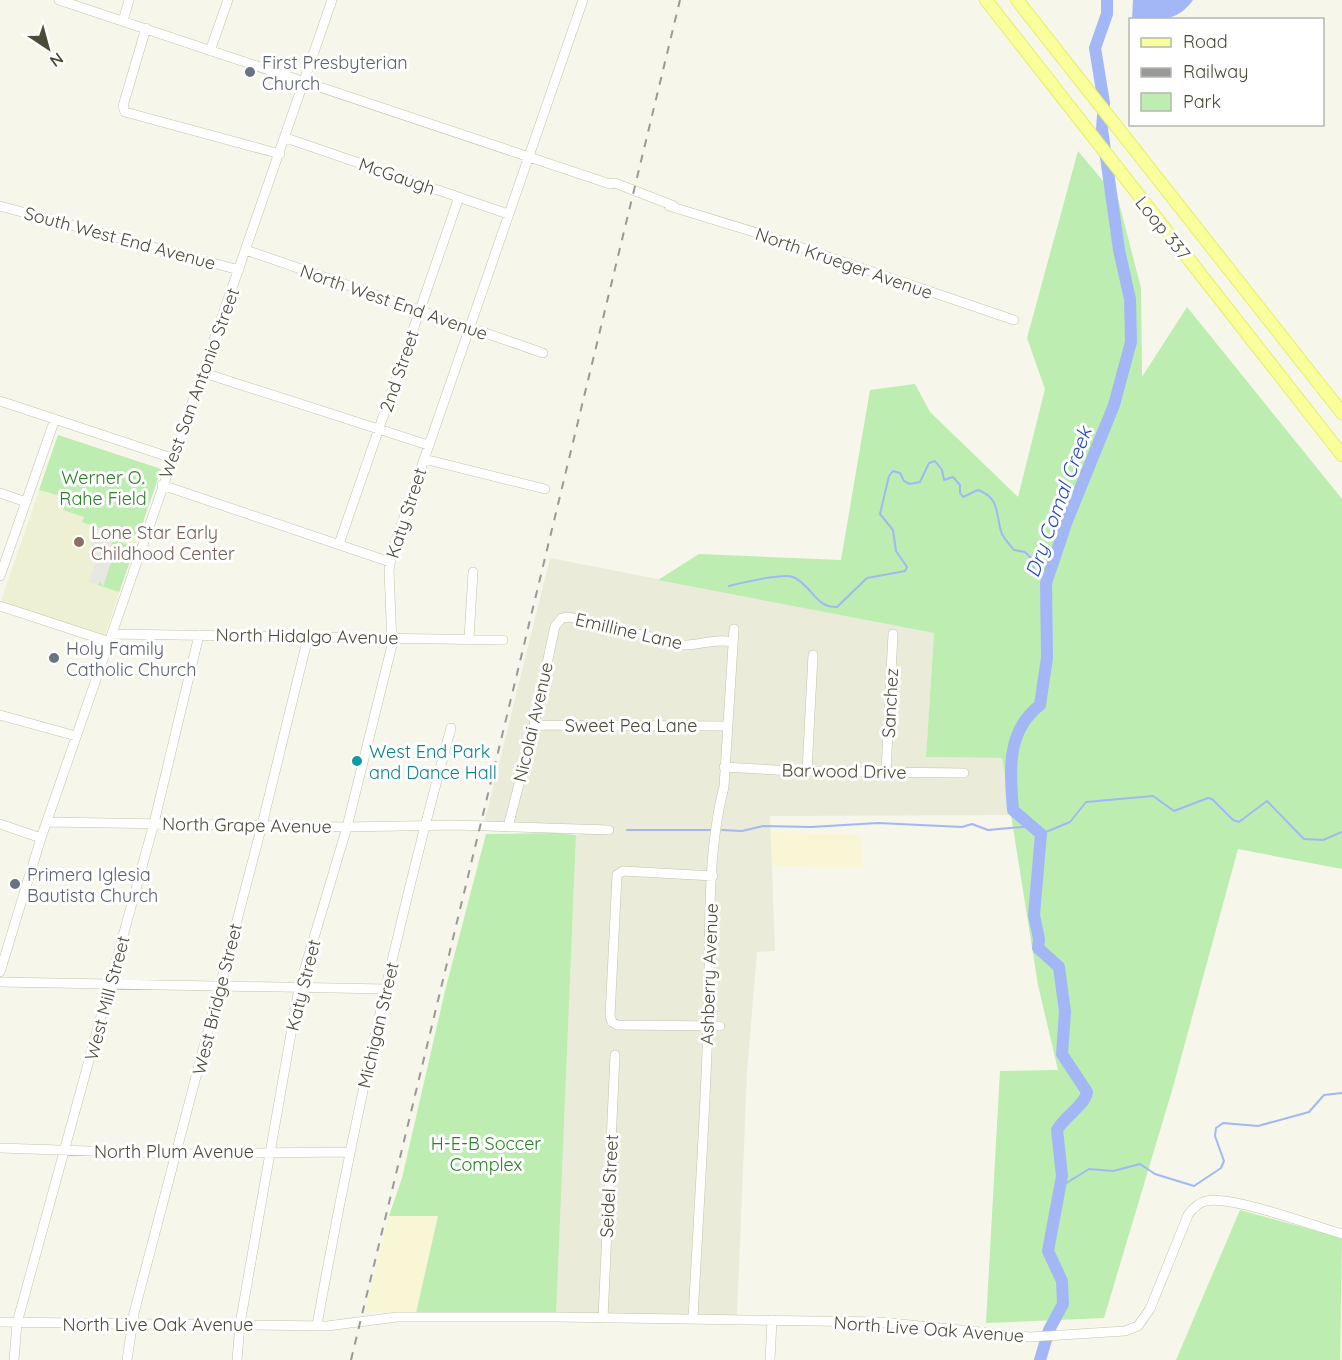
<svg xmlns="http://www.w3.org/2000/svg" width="1342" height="1360" viewBox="0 0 1342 1360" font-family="Quicksand,sans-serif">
	<rect width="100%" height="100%" fill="#f6f6ea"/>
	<path fill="#eaebd8" d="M550,558l384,75 -8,124 76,1 8,57 -240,1 5,135 -18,1 -10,119 -10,244 -181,2 20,-482 9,-8 -101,-3z"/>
	<path fill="#f9f6d5" d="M771,832l90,3 2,33 -91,-2z
		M389,1216h49l-22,97 -51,-1z"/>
	<path fill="#eef0d3" d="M58,435l103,34 -57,169 -104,-34z"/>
	<path fill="#bdedb0" d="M1078,151l40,48 23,89 1,89 45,-70 155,192v370l-104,-20 -65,238 -69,231 -118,5 14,-252 58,-1 -20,-85 -36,-227 -76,-1 8,-124 -276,-53 41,-26 142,6 29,-170 45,-6 15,28 88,85 27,-108 -18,-51z
		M58,435l103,34 -23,68 -28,-11 -2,5 -26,-9 2,-5 -21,-7 4,-12 -28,-8z
		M114,540l21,7 -16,45 -21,-7 2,-4 3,5 9,-45z
		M556,833l20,2 -20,482 -140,-4 22,-97h-49l13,-38 43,-187 41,-157z
		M1240,1210l102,28 -2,122h-164z"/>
	<path fill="#e8e7e2" d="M97,527l17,6 -3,9 4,8 -12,37 -3,-6 -2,4 -9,-3 7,-21 -9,-3z"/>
	<path fill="#a3b7f7" d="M1133,0h60c-17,23 -34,20 -61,19z"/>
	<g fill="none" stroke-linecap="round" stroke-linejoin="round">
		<path stroke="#a3b7f7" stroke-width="2" d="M729,586c11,-3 55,-13 64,-9 18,7 22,31 44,30l30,-29 38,-7 2,-4 -11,-16 -3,-21 -13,-16 9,-38 4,-5 7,2 4,8 6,3 10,-2 9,-19 6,-2 7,9 2,10 9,-3 7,8v8l3,4 15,-7c23,8 17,25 24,44 3,6 8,11 12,16l11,2 7,7 2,13 12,11
			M627,830h84
			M722,830l20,1 21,-5 48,1 67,-4 84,4 10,-3 16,6 45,-4
			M1041,834l29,-12 16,-20 67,-6 21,15 34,-13 4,1 21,21 6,2 28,-21 37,38 19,1 19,-8
			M1060,1187l29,-18 24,2 27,-7 15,10 39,12 27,-18 3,-7 -9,-25 1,-8 7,-5 35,3 51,-14 15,-17 18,-2"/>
		<path stroke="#a3b7f7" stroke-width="12" d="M1040,1360l9,-30 14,-26 -1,-23 -14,-30 14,-75 -5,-46c7,-13 29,-26 30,-38l-25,-38 3,-42 -6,-45 -21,-19 1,-9 -5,-24 7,-81 -28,-24c-3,-39 -7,-79 27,-105l7,-47 -1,-75 21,-62 47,-116 17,-63 -1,-43 -11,-49 -17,-121 2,-26 -9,-55 12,-34v-14"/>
		<defs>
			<path id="minor" d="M59,0l551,184 5,-1 59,23
				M123,21l6,-21
				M146,28l-23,78 2,6 155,42
				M210,51l18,-51
				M286,138l222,76
				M0,206l239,64
				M669,206l98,30 247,84
				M246,250l297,103
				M204,373l224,72
				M0,401l172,57
				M424,459l121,30
				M162,485l228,77
				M0,493l26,9
				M339,544l120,-347
				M0,576l55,-157
				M0,606l110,36
				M112,634l391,6
				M469,638l4,-66
				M0,715l76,21
				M534,725l193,1
				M724,767l69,4 171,2
				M807,771l6,-116
				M886,771l7,-137
				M49,822l298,5 108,-2 154,5
				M0,824l41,14
				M508,827l26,-102 21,-99 7,-8 7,-1 115,28c17,0 31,-7 48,-3
				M713,876l-90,-5 -6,4 -7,141 2,6 5,3 103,1
				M0,972l41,-134 291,-838
				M0,982l387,7
				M0,1148l177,6 171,-2
				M603,1318l12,-263
				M693,1319c5,-98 12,-197 15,-296 3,-75 -3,-164 16,-236l10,-158
				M0,1322l327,4 70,-9h159l324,5 150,15 95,-6 13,-5 12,-17 38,-94c5,-7 10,-12 18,-14 25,-6 108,25 136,33
				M317,1325c36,-200 80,-400 134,-597
				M14,1360l3,-37 137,-500 45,-188
				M127,1360l7,-47 128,-488 46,-188
				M237,1360l3,-36 59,-336 48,-161 45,-182 -3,-75 3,-18 191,-552
				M770,1360l2,-40"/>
			<path id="major" d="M986,0l356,455
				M1017,0l325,413"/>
		</defs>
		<use href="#minor" stroke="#c3c3ac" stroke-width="10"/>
		<use href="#major" stroke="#e7ee61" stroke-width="14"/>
		<use href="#minor" stroke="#fff" stroke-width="9"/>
		<use href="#major" stroke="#f9ff9a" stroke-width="12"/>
		<path stroke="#999" stroke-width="2" stroke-dasharray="8 8" stroke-linecap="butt" d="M351,1360l329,-1360"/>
	</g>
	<g fill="#6b7280" stroke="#fff" stroke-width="2">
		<circle cx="250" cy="72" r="6"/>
		<circle cx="54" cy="658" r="6"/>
		<circle cx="15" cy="884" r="6"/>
	</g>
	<circle fill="#8d6e63" stroke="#fff" stroke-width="2" cx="79" cy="542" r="6"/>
	<circle fill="#0f9aa8" stroke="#fff" stroke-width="2" cx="357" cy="761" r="6"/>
	<g text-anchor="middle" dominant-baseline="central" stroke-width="6" stroke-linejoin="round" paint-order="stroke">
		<g font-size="18" fill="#5b616d" stroke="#fff" text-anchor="start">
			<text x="262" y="62">First Presbyterian<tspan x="262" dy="21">Church</tspan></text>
			<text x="66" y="648">Holy Family<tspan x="66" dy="21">Catholic Church</tspan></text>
			<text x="27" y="874">Primera Iglesia<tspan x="27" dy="21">Bautista Church</tspan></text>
		</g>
		<g font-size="18" fill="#4b4a37" stroke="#fff">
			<text transform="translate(397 176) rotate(19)">McGaugh</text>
			<text transform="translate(1163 228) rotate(51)">Loop 337</text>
			<text transform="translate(120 238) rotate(15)">South West End Avenue</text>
			<text transform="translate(844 263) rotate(19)">North Krueger Avenue</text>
			<text transform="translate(394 302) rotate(19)">North West End Avenue</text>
			<text transform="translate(399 371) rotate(-71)">2nd Street</text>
			<text transform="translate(199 383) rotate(-70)">West San Antonio Street</text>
			<text transform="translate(406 513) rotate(-72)">Katy Street</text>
			<text transform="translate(629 631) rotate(13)">Emilline Lane</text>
			<text transform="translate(307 636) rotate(1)">North Hidalgo Avenue</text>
			<text transform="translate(890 703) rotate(-87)">Sanchez</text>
			<text transform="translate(533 722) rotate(-77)">Nicolai Avenue</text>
			<text x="631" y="725">Sweet Pea Lane</text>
			<text transform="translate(844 771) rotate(1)">Barwood Drive</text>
			<text transform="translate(247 825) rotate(1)">North Grape Avenue</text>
			<text transform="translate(709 974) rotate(-88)">Ashberry Avenue</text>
			<text transform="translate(303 985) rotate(-76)">Katy Street</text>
			<text transform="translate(107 998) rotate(-75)">West Mill Street</text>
			<text transform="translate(217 999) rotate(-76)">West Bridge Street</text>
			<text transform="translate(378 1025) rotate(-77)">Michigan Street</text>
			<text x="174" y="1151">North Plum Avenue</text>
			<text transform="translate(609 1186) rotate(-87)">Seidel Street</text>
			<text x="158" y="1324">North Live Oak Avenue</text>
			<text transform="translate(929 1329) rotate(4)">North Live Oak Avenue</text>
		</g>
		<g font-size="18" fill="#278324" stroke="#fff">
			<text x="103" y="477">Werner O.<tspan x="103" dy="21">Rahe Field</tspan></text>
			<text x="486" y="1143">H-E-B Soccer<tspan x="486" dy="21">Complex</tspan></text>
		</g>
		<g font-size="18" fill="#785e54" stroke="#fff" text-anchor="start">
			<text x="91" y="532">Lone Star Early<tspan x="91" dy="21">Childhood Center</tspan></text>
		</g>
		<g font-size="18" fill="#0d838f" stroke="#fff" text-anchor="start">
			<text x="369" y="751">West End Park<tspan x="369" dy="21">and Dance Hall</tspan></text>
		</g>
		<g font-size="20" font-style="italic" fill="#264ac2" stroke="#fff">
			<text transform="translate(1058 502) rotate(-70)">Dry Comal Creek</text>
		</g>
	</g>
	<rect x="1129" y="18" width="195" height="108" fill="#ffffff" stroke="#b7b7af" stroke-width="1.5"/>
	<rect x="1141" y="38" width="30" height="9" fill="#f9ff9a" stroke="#b7b7af" stroke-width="1.5"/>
	<text x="1183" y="48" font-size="18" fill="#4b4a37">Road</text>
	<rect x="1141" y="68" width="30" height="9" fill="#999999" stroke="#b7b7af" stroke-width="1.5"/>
	<text x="1183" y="78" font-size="18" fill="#4b4a37">Railway</text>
	<rect x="1141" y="93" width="30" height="18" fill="#bdedb0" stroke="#b7b7af" stroke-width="1.5"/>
	<text x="1183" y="108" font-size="18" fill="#4b4a37">Park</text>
	<g transform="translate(48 48) rotate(144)" stroke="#ffffff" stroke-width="4.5" paint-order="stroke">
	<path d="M0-4.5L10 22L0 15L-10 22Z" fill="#4b4a37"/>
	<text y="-9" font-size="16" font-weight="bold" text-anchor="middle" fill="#4b4a37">N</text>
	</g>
</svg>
